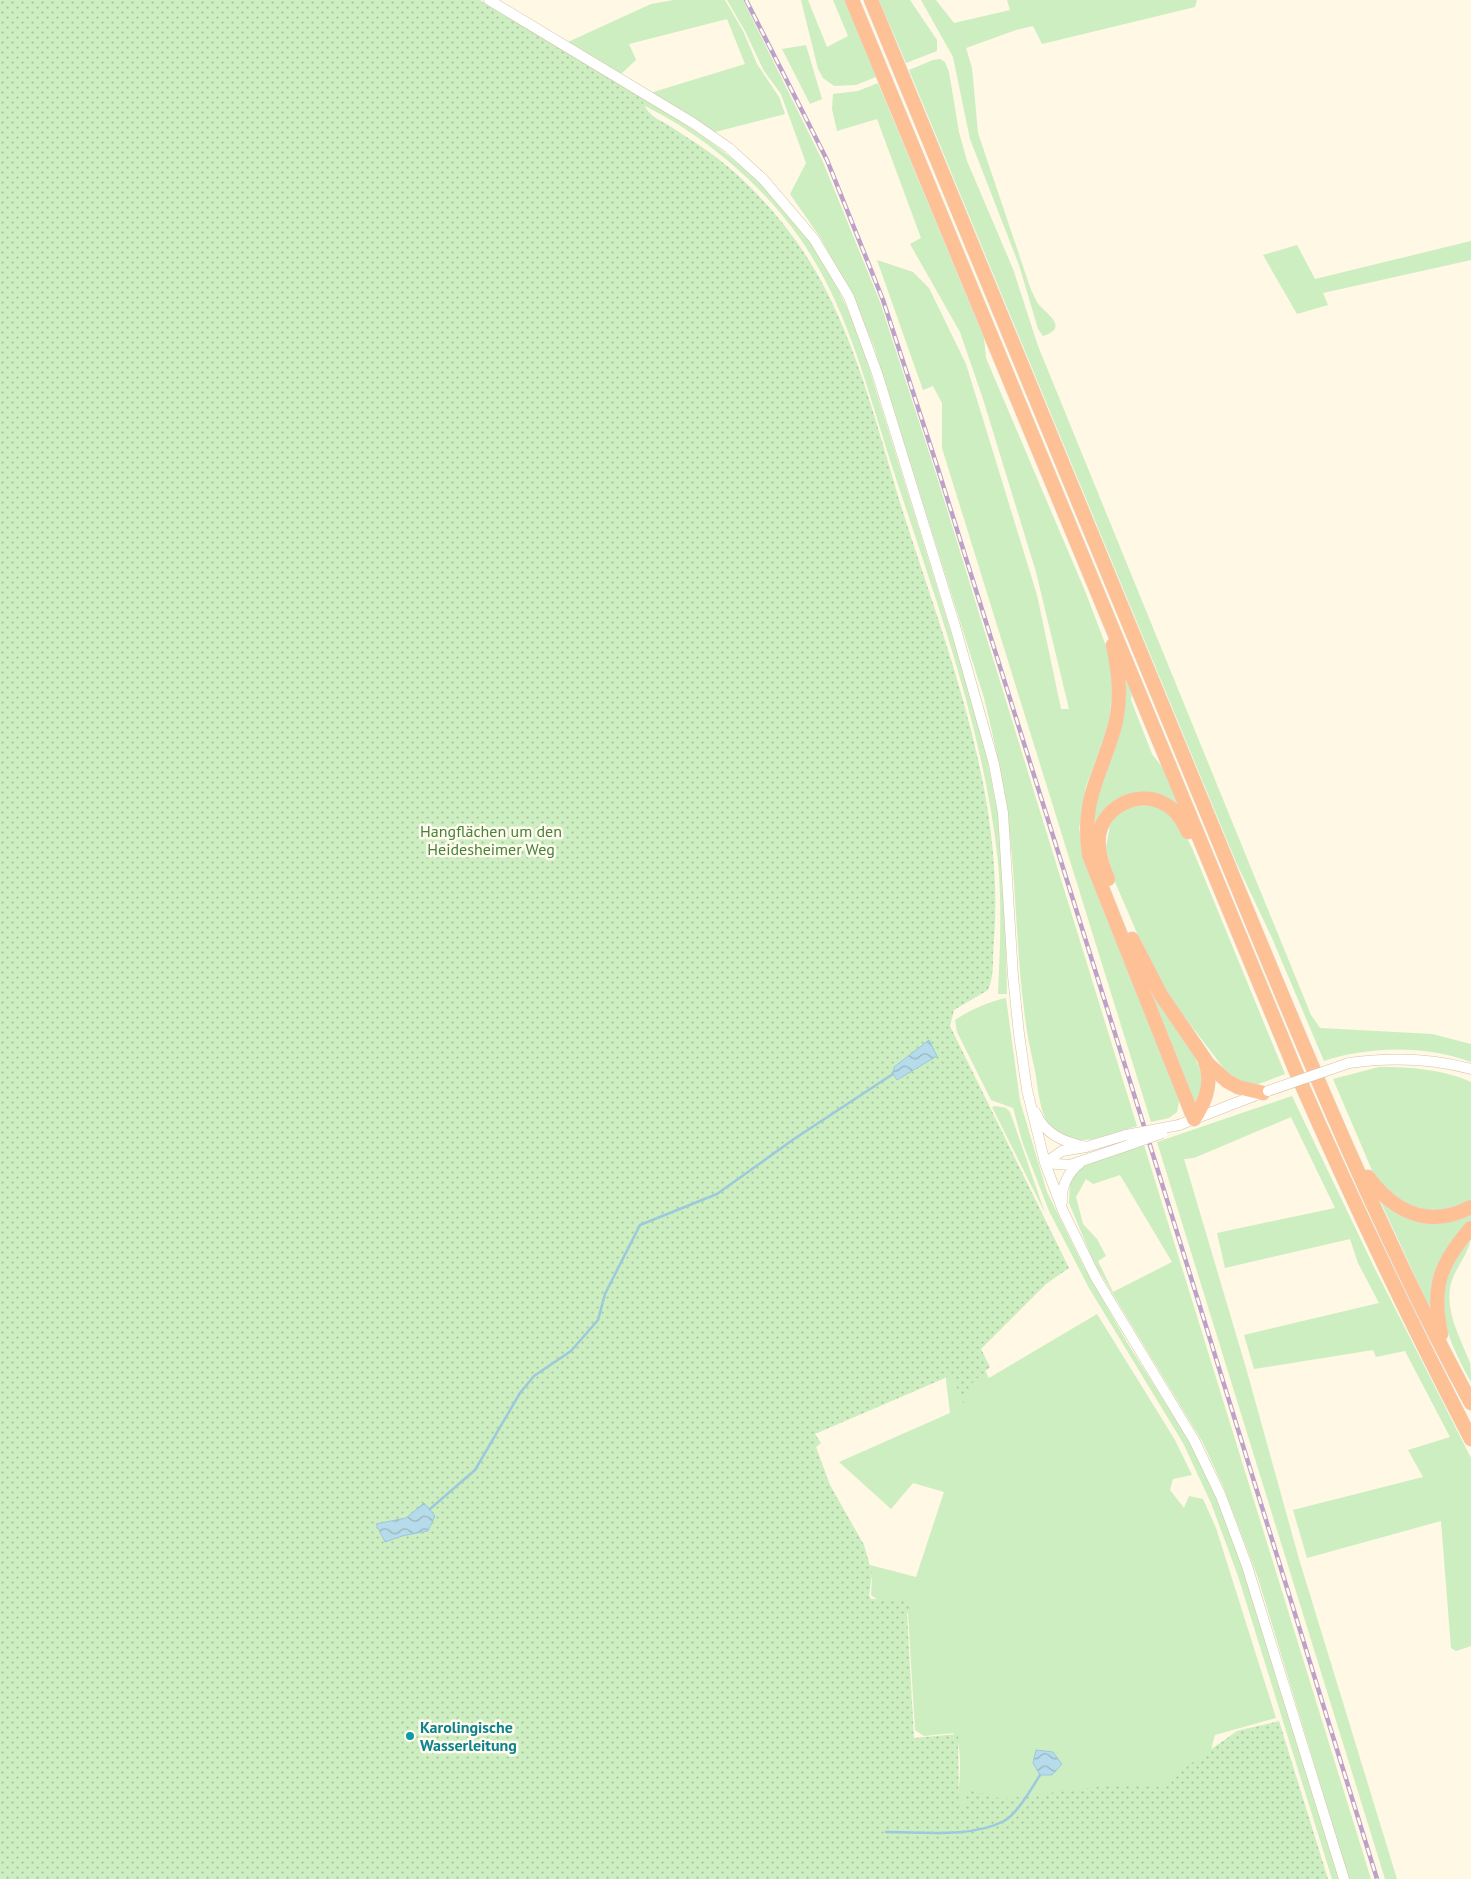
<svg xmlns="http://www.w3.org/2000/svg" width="1471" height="1879" viewBox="0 0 1471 1879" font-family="'PT Sans',sans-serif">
	<defs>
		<pattern id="park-dots" width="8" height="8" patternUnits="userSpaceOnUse" patternTransform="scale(1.25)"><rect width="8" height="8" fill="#cceec1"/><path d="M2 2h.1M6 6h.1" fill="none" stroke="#abc49f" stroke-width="1.8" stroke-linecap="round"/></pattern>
		<pattern id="water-waves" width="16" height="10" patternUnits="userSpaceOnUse" patternTransform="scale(1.25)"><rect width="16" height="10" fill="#b6dbea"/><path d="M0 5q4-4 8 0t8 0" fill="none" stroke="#99b5bf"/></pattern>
	</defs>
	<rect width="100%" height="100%" fill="#fef8e4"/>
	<path fill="#cceec1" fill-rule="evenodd" d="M464,0h16c44,27 88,53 133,80 73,43 148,89 197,161 22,32 37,65 51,101l120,387 17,85 7,92 2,88h-9c2,-44 4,-89 0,-133 -15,-137 -65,-268 -107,-398 -25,-78 -44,-158 -92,-226 -40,-57 -108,-113 -172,-139z
		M674,0h51l18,31 14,33 22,33 6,17 -70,18 -65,-39 95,-29 -18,-45 -98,25 7,16 -15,14 -53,-32 83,-38z
		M727,0h16l4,8 76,154 57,140 57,175 200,649c-26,7 -54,23 -80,7 -19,-13 -18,-46 -23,-67 -19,-80 -15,-163 -26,-245 -5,-42 -14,-82 -24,-123l-110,-351 -21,-50 -33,-60 -30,-43 16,-31 -25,-69 -17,-23 -19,-40z
		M801,0h7l19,47 21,-11 -15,-36h12l31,77 -20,8 -22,1 -11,-8 -5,-9z
		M879,0h31l27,40v11l-31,12z
		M921,0h15l18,23 56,-13 -3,-10h190l-2,7 -153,37 -9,-18 -17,4 -50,18 6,20 6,65 53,157c3,5 5,11 8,15 7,8 31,23 4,31l-5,-7 -19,-64 -49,-126 -17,-82z
		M806,45l16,54 -12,5 -28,-55z
		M940,59l5,3 4,10 10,60 8,29 46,108 25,77 273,669 9,13 112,6 39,10v18c-45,-17 -102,-16 -147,-1l-52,-123 -36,-76 -327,-792 24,-10z
		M878,83l106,255 2,20 99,233 21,55 7,31 -4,47 -23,62 -7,42 6,34 95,234 -3,16 -8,6 -18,4 -209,-674v-45l-9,-17 -10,4 -46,-130 36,12 16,16 37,76 71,231 24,114h8l-33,-137 -53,-173 -23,-67 -50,-88 11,-6 -44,-119 -40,12 -5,-22 1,-15 25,-3z
		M1471,241v19l-148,33 5,12 -31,9 -34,-59 34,-10 18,34z
		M1124,673l8,19 -1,8 21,54 11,14 18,45 -53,-17 -33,40 -5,-8z
		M1148,801c28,12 31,21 44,47l93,226 -32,12 -16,-6 -12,-10 -54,-71 -19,-31 -40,-93 -6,-27 4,-23 12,-17z
		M1132,953c19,32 63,91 70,125 2,10 0,17 -4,26l-4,-2z
		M1006,998l14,103 27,91 36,73 45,79 62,98 28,58 27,72 31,106 64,201h-8l-94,-303 -27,-73 -28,-60 -94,-155 -40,-77 -26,-67 -10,-36 -22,-8 -34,-68 -2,-12c15,-10 33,-18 51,-22z
		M1379,1067c31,0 63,2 92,15v119l-21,9 -13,1 -20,-2 -15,-6 -28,-28 -41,-96z
		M1292,1096l82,171 97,191v188l-15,5 -5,-3 -10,-127 -134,37 -14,-48 130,-33 -15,-27 42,-13 -45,-86 -29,6 -3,-7 -119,19 -10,-34 135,-32 -21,-40 -8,-24 -125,29 -8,-35 118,-25 -44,-91 -97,41 -10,1 62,209 53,191 98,320h-12l-228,-737z
		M996,1106l10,2 4,4 35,101 -53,-106z
		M1144,1145l227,734h-22l-91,-301 -35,-92 -20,-43 -109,-180 -25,-60 1,-22 12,-15zM1120,1175l52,87 -59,30 -15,-31 8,-5 -9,-17 -14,-15 -7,-27 10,-18 7,5z
		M1378,1196l21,15h72v9l-26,34 -11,63z
		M1471,1234c0,20 -18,34 -21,54 -4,27 11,51 20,75 1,5 1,13 1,19 -20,-37 -37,-69 -24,-113 4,-11 17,-24 24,-35z
		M1097,1314l78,126 17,35 -19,4 -3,11 14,18 5,-12 14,3 13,29 60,190 -61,17 -8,30 24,15 -276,50c1,-20 12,-85 -2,-97l-29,3 -9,-6 -7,-117 -3,-5 -27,-8 -7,-5 1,-16 -2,-14 46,12 28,-85 -31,-9 -22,26 -52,-47 111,-49 -10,-83 19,-7 30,55z"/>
	<path fill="url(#park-dots)" d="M0,0h477l164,98c3,7 5,12 11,17 5,5 14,8 21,13 18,12 36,23 53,37 29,24 56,55 77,86 51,76 73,174 100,261 44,138 102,281 91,428 -2,17 1,35 -6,50l-34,20 -4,16 119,242 -23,16 -65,65 9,18 -21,19 -5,19 -12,-30 -137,59 6,9 -5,4 14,38 34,60 8,28 -3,23 2,3 40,2 -4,13 7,124 44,-4 1,75 4,-1 5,-19 34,10 119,-15 37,3 79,-56 42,-10 49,158h-1328z"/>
	<path fill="url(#water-waves)" stroke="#9cc9dd" d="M929,1040l8,16 -40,24 -4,-6 1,-7z
		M424,1503l11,13 -7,15 -26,5 -17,6 -9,-18 30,-6z
		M1036,1750l17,2 9,12 -10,11h-12l-7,-12z"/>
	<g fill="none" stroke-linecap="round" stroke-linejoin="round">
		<path stroke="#9cc9dd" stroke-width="2.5" d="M430,1509l45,-39 45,-77 14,-17 37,-25 27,-31 7,-26 35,-69 77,-31 77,-55 99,-65
			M886,1832c36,0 86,6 118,-11 13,-7 28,-33 36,-46"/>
		<defs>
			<path id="secondary" d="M489,0l204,123 36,25 34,31 51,60 35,58 29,79 77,250 39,138 9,49 10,163 6,58 8,56 18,73 18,48 33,67 98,162 27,56 26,70 97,313
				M1349,1063c42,-6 81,-5 122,6
				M1035,1112c10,23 29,30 51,35
				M1179,1125l85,-33
				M1045,1163l25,2 59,-20
				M1045,1163l17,-12 24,-4 40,-12
				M1062,1202c-1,-15 6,-30 18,-39"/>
			<path id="highway" d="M852,0l445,1074c54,124 112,246 174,365
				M871,0c111,267 220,534 331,801 84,203 165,409 269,602
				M1113,645c6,28 9,56 1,84 -14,49 -33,70 -25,126l105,264
				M1108,879c-6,-13 -11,-30 -9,-45 6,-28 39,-44 64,-31 13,6 19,17 25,29
				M1132,939l29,56 47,69 19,17 11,6 25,6
				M1194,1119c12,-18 19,-37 11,-58
				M1368,1177c26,35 61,52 103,30
				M1441,1334c-10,-46 -1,-71 30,-106"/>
		</defs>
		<use href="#secondary" stroke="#d5c3a6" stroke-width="11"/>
		<use href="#highway" stroke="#e2dcd7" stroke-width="15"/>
		<use href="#secondary" stroke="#fff" stroke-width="10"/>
		<use href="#highway" stroke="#fec195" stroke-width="14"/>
		<defs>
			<path id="rail" d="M746,0l81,160 56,140 55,169 216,689 223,721"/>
		</defs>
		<use href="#rail" stroke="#bda1ca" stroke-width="4.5"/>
		<use href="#rail" stroke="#fffbed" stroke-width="2.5" stroke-dasharray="8" stroke-linecap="butt"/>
		<defs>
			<path id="secondary-bridge" d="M1268,1091l81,-28
				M1126,1135l53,-10
				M1129,1145l33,-12"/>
		</defs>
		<use href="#secondary-bridge" stroke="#d5c3a6" stroke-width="11" stroke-linecap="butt"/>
		<use href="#secondary-bridge" stroke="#fff" stroke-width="10"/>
	</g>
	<circle fill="#0f9aa8" stroke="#fffbed" stroke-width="2" cx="410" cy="1736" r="5"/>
	<g text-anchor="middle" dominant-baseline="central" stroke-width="5" stroke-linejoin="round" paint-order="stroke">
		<g font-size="16" fill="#47813d" stroke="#fffbed">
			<text x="491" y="831">Hangflächen um den<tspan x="491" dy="18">Heidesheimer Weg</tspan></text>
		</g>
		<g font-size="16" font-weight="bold" fill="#0d838f" stroke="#fffbed" text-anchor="start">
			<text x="420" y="1727">Karolingische<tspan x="420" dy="18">Wasserleitung</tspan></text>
		</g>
	</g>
</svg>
